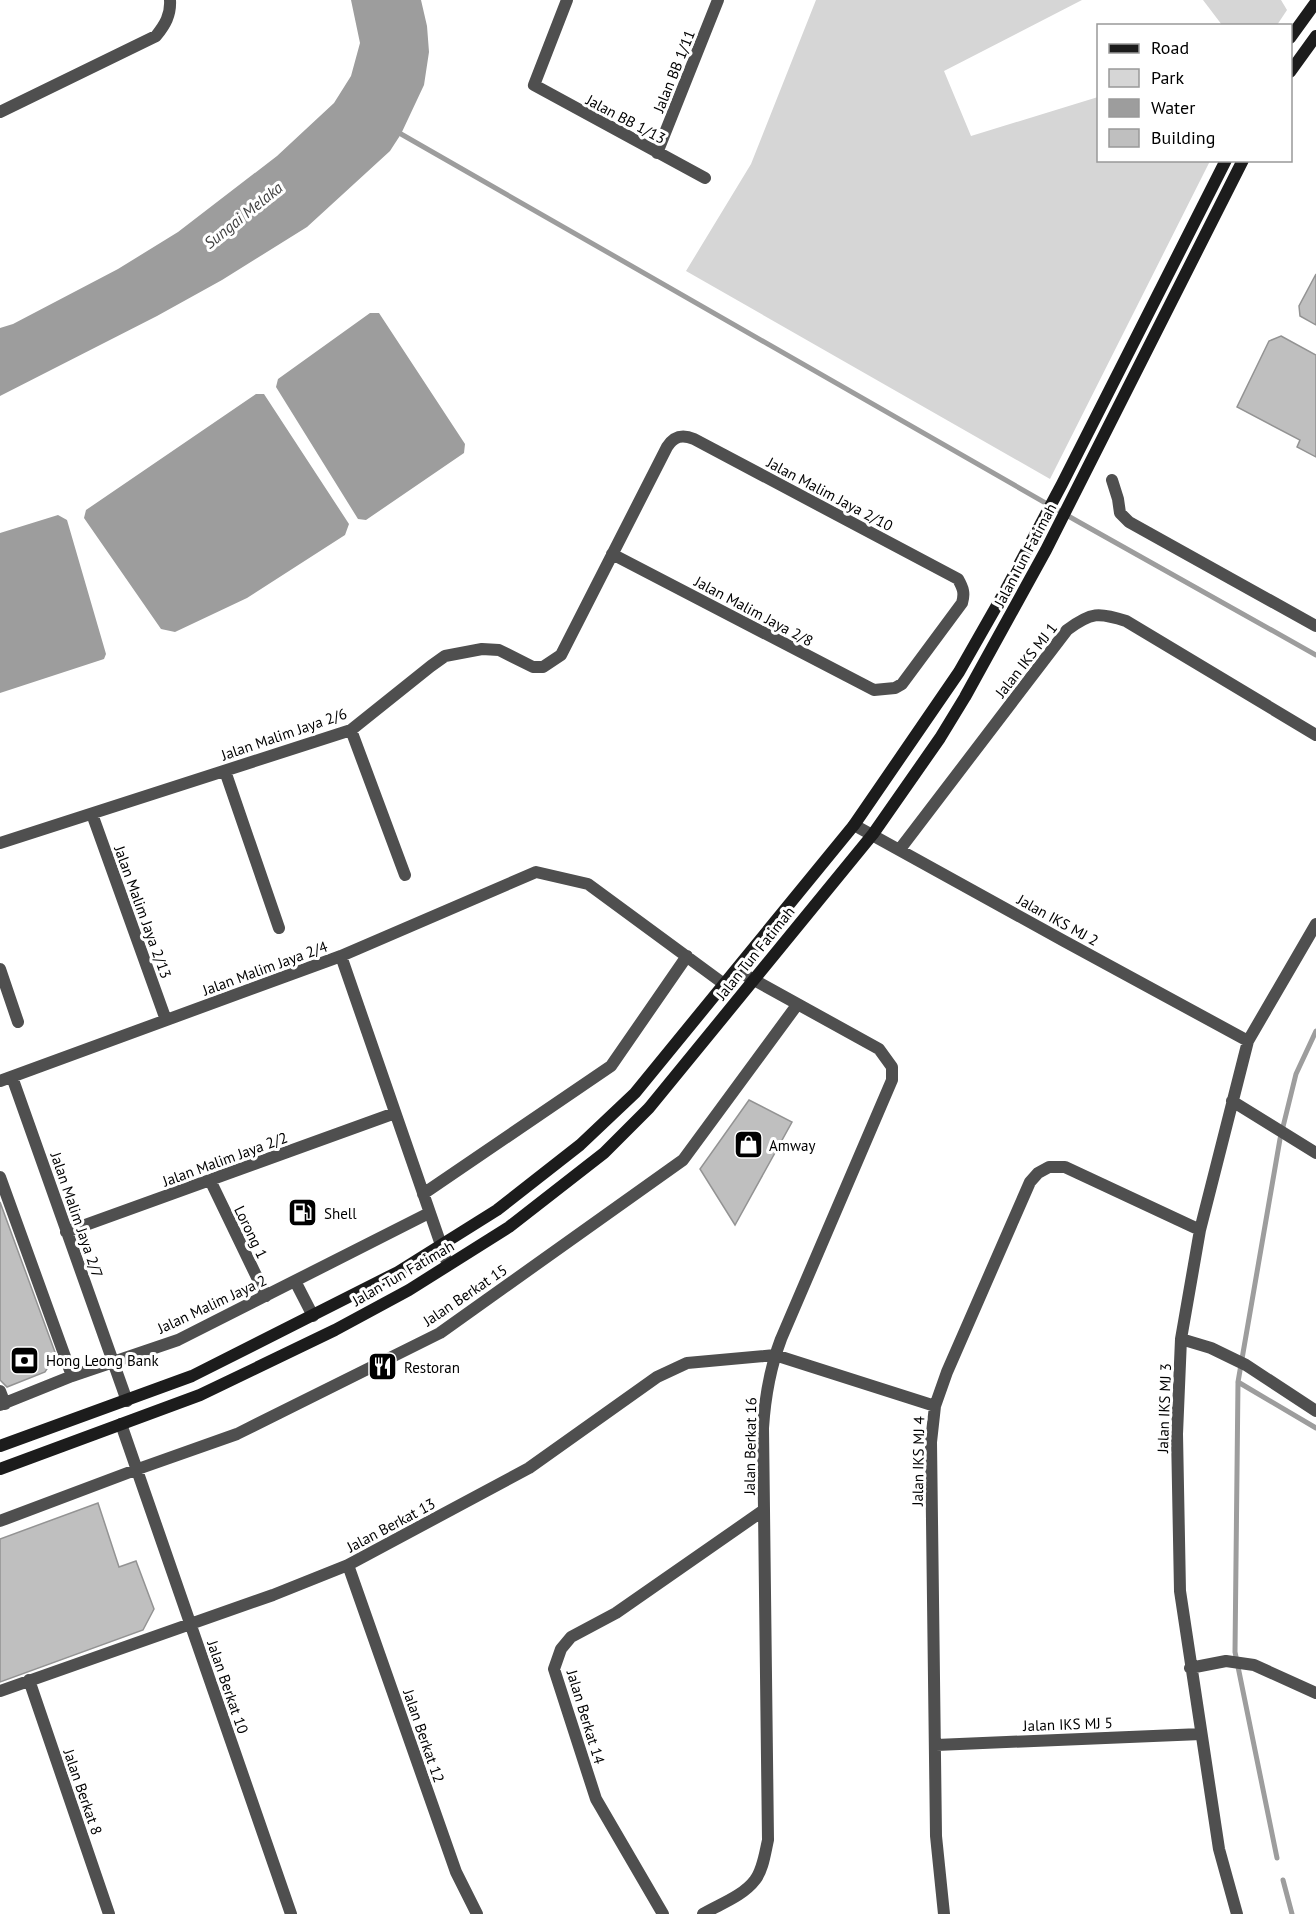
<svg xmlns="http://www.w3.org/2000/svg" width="1316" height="1914" viewBox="0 0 1316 1914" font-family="'PT Sans',sans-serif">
	<rect width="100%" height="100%" fill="#fff"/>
	<path fill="#d6d6d6" d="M816,0h266l-138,71 27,65 127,-39v63l112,1 -160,318 -364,-208 65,-107z
		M1203,0h78l6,10 -10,15h-55z"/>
	<path fill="#9d9d9d" d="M351,0h70l6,26 2,26 -5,33 -23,49 -11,17 -83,76 -85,53 -65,36 -157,80v-68l13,-4 105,-55 60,-37 99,-76 57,-53 17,-27 9,-33z
		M370,313h9l86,131 -1,9 -98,67 -8,-1 -82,-132 2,-8z
		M256,394h8l85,130 -4,11 -98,63 -72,34 -14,-3 -77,-111 2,-8z
		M58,515l9,5 39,134 -2,5 -104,34v-160z"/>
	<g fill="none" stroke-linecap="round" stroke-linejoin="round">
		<path stroke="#9d9d9d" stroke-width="5" d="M401,134l676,387 239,134
			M1238,1382l78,46
			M1277,1858l-42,-206 3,-270 42,-243 16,-65 20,-43
			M1283,1880l9,34"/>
	</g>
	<path fill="#bfbfbf" stroke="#939393" stroke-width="1.5" d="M1316,274v51l-16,-9 -1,-10z
		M1281,336l35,19v102l-19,-10 3,-7 -63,-33 32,-66z
		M749,1100l43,22 -57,103 -35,-56z
		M0,1202l56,153 -11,17 -38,15 -7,-7z
		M98,1503l21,64 17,-6 18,48 -11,21 -143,52v-143z"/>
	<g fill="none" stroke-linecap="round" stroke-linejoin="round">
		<path stroke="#4f4f4f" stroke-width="12" d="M567,0l-33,85 171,93
			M0,112l156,-76c9,-11 15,-21 14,-36
			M657,153l61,-153
			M1112,480l6,19 2,14 9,9 187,104
			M351,730l54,145
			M225,771l54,157
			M92,814l74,206
			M854,825l210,116 184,100
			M0,843l351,-113 80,-64 14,-10 37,-7 17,1 34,17h10l18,-12 106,-208c7,-11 15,-13 27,-8l264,140c5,9 7,14 4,24l-60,81 -7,4 -21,2 -262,-136
			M900,849l167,-219c24,-18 32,-18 59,-9l190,114
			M341,956l107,309
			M0,969l18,53
			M12,1077l115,324
			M0,1081l341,-125 195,-84 52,12 136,100
			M1232,1101l84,52
			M0,1177l72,199
			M210,1180l56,116
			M423,1194l188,-128 76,-110
			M66,1232l329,-119
			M295,1281l18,35
			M1181,1339l30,9 35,17 70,46
			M0,1391l5,13
			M0,1405l72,-29 106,-36 251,-127
			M121,1424l170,490
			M0,1521l138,-52 99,-35 203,-101 243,-173 114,-155
			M348,1565l108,307 21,42
			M1190,1668l36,-7 28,4 62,28
			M29,1680l80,234
			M0,1691l273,-96 75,-30 181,-97 128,-91 30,-14 88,-8 160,51
			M936,1745l265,-11
			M663,1914l-67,-115 -42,-130 7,-20 10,-12 45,-24 148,-103
			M703,1914c17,-10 40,-18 52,-34 8,-10 10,-27 13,-40l-5,-412c2,-31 7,-60 18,-89l111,-259v-13l-13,-18 -143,-79
			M944,1914l-8,-78 -5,-394 4,-36 12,-34 83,-190 8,-9 11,-6h16l135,63
			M1237,1914l-18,-65 -39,-258 -3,-157 4,-95 19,-109 48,-189 68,-117"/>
		<path stroke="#1c1c1c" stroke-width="12" d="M1290,38l26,-36
			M1290,72l26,-36
			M0,1446l192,-70 206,-104 99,-62 83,-65 55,-52 219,-268 105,-153 45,-79 58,-109 164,-324
			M0,1469l200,-74 135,-65 74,-40 100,-63 95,-74 45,-45 224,-274 67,-96 25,-41 81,-147 197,-390"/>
	</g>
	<defs>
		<symbol id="shop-square" viewBox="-11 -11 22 22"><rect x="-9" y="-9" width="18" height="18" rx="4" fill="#000" stroke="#fff"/><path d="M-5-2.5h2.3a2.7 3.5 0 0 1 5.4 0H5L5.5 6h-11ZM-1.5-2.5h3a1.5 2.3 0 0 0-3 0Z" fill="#fff"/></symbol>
		<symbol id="fuel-square" viewBox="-11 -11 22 22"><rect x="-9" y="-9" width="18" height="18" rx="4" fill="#000" stroke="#fff"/><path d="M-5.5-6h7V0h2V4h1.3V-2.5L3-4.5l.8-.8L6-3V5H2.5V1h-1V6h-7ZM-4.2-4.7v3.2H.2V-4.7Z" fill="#fff"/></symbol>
		<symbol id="bank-square" viewBox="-11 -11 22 22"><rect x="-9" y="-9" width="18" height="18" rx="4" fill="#000" stroke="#fff"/><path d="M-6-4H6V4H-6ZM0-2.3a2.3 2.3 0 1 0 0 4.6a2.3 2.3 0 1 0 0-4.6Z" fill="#fff"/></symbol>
		<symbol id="restaurant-square" viewBox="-11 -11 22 22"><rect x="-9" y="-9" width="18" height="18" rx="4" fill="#000" stroke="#fff"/><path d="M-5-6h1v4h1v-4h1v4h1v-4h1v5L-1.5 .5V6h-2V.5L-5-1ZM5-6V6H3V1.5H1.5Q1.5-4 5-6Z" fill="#fff"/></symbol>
	</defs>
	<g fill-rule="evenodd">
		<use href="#shop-square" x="732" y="1128" width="33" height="33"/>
		<use href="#fuel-square" x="286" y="1196" width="33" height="33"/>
		<use href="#bank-square" x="8" y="1344" width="33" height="33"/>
		<use href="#restaurant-square" x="366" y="1350" width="33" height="33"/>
	</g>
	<g text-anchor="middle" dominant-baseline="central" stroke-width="6" stroke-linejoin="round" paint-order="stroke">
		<g font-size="15" fill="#000" stroke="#fff">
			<text transform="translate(674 71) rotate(-68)">Jalan BB 1/11</text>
			<text transform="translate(626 119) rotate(28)">Jalan BB 1/13</text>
			<text transform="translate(830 494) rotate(28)">Jalan Malim Jaya 2/10</text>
			<text transform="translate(1025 555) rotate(-62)">Jalan Tun Fatimah</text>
			<text transform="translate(754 611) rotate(28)">Jalan Malim Jaya 2/8</text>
			<text transform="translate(1026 660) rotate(-52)">Jalan IKS MJ 1</text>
			<text transform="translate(284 734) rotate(-19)">Jalan Malim Jaya 2/6</text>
			<text transform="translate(143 912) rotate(70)">Jalan Malim Jaya 2/13</text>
			<text transform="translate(1058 920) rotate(29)">Jalan IKS MJ 2</text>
			<text transform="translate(755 953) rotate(-51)">Jalan Tun Fatimah</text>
			<text transform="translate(265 968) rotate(-20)">Jalan Malim Jaya 2/4</text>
			<text transform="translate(225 1159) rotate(-20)">Jalan Malim Jaya 2/2</text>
			<text transform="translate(77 1215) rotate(71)">Jalan Malim Jaya 2/7</text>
			<text transform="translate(251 1232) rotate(64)">Lorong 1</text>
			<text transform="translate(403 1273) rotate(-30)">Jalan Tun Fatimah</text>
			<text transform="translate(465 1295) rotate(-34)">Jalan Berkat 15</text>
			<text transform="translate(212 1304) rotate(-25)">Jalan Malim Jaya 2</text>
			<text transform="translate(1164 1408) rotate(-88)">Jalan IKS MJ 3</text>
			<text transform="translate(750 1446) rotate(-89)">Jalan Berkat 16</text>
			<text transform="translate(918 1461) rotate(-89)">Jalan IKS MJ 4</text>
			<text transform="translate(391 1525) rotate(-28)">Jalan Berkat 13</text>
			<text transform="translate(228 1687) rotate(71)">Jalan Berkat 10</text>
			<text transform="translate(586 1717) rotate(73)">Jalan Berkat 14</text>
			<text transform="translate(1068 1724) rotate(-2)">Jalan IKS MJ 5</text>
			<text transform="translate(424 1736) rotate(71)">Jalan Berkat 12</text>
			<text transform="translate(83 1792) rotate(71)">Jalan Berkat 8</text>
		</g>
		<g font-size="15" fill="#000" stroke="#fff" text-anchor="start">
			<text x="769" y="1145">Amway</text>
			<text x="324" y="1213">Shell</text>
			<text x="46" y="1360">Hong Leong Bank</text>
			<text x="404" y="1367">Restoran</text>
		</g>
		<g font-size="16" font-style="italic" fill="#3e3e3e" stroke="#fff">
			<text transform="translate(243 215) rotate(-39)">Sungai Melaka</text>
		</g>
	</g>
	<rect x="1097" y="24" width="195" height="138" fill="#ffffff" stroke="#999999" stroke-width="1.5"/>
	<rect x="1109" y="44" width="30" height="9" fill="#1c1c1c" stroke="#999999" stroke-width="1.5"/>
	<text x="1151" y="54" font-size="18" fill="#000000">Road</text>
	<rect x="1109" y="69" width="30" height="18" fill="#d6d6d6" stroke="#999999" stroke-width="1.5"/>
	<text x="1151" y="84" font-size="18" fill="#000000">Park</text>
	<rect x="1109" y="99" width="30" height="18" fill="#9d9d9d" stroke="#999999" stroke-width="1.5"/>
	<text x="1151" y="114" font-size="18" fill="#000000">Water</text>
	<rect x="1109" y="129" width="30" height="18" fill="#bfbfbf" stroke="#999999" stroke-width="1.5"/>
	<text x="1151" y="144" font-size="18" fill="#000000">Building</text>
</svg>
